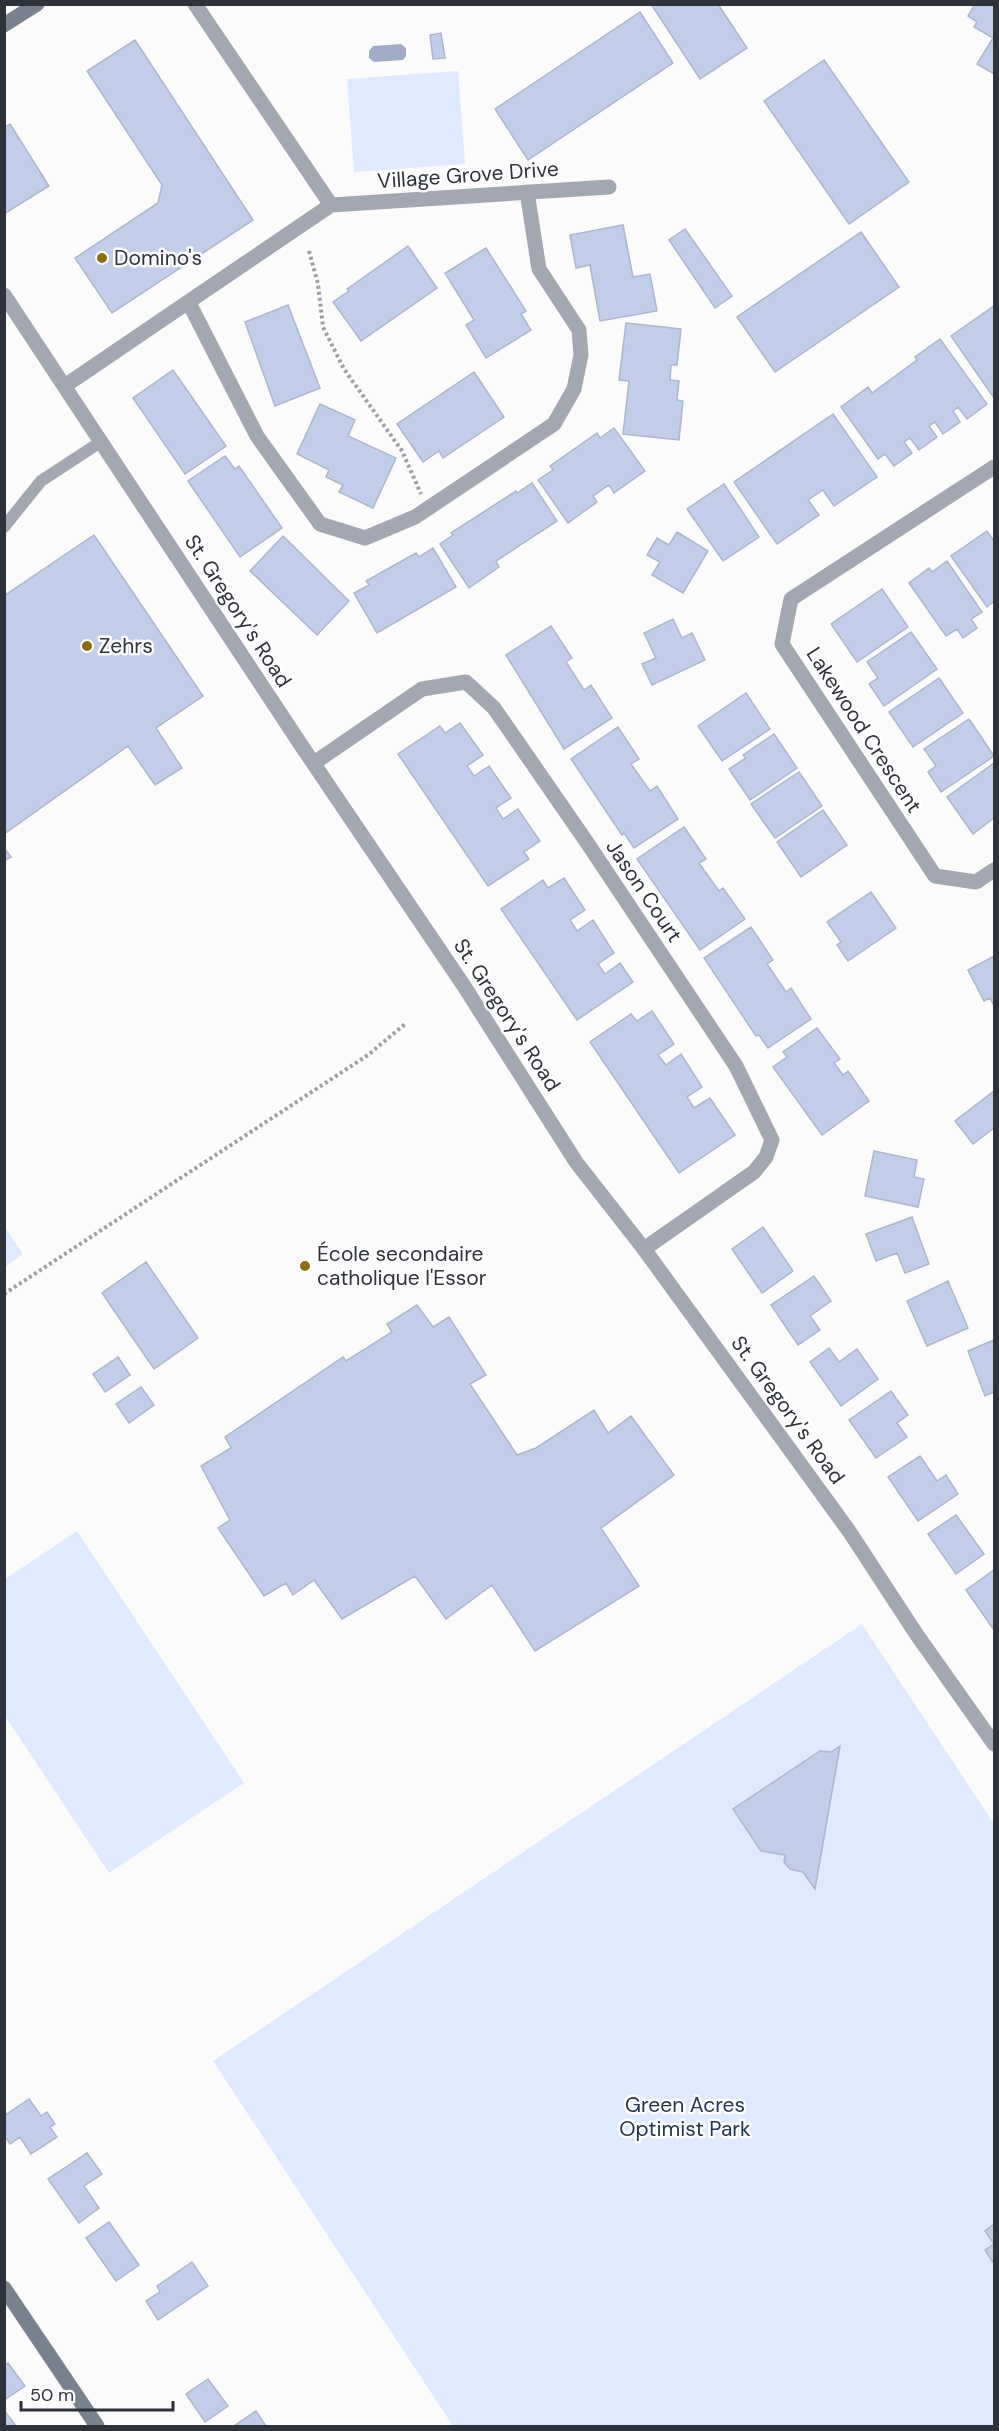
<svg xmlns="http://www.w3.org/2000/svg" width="999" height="2431" viewBox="0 0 999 2431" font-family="'DM Sans',sans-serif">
	<rect width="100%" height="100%" fill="#fbfbfb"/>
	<path fill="#dfe9ff" d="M458,71l7,93 -111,8 -7,-93z
		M4,1226l19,28 -18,13h-1z
		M77,1531l167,252 -135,90 -104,-157v-137z
		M862,1624l132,200v602h-541l-240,-365z"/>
	<path fill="#a0acc7" d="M401,44l5,4v8l-3,4 -29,2 -5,-4v-7l4,-5z"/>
	<path fill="#c1cde9" stroke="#acb6cc" stroke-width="1.5" d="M651,4h67l29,44 -47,31z
		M975,4h19v70l-17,-10 16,-26 -19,-11 3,-5 -9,-6z
		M640,12l33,51 -145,97 -33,-51z
		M441,33l4,25 -12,1 -3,-24z
		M135,40l118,180 -141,93 -37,-55 83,-55 4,-18 -75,-114z
		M824,60l85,122 -60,42 -85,-123z
		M10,124l39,62 -45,28v-86z
		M623,225l10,52 17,-3 7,37 -57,10 -10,-56 -14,3 -6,-33z
		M685,229l47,67 -17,12 -46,-68z
		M861,232l38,55 -124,85 -38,-55z
		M408,246l29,42 -76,53 -28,-39 16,-11 -2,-2z
		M486,248l40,63 -5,3 10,16 -45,28 -20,-33 8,-5 -29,-47z
		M288,305l32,83 -45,18 -30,-84z
		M994,306v92l-43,-62z
		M626,323l55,6 -4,36h-6l-1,15 9,1 -2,19 6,1 -4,39 -56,-6 6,-53 -10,-1z
		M940,339l47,65 -20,15 -9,-12 -5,4 7,11 -17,12 -8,-12 -6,4 8,11 -18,13 -9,-12 -6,4 8,11 -18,13 -9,-12 -7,5 -37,-52 27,-20 4,6 45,-33 -2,-3z
		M173,370l53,76 -41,28 -52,-76z
		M474,372l30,45 -61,41 -4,-7 -16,11 -26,-38z
		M320,404l35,16 -7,16 48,22 -23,50 -34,-16 4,-7 -17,-8 3,-7 -32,-16z
		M833,414l44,63 -43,29 -11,-16 -15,10 11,15 -42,29 -43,-62z
		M614,428l31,43 -31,22 -5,-8 -16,11 4,6 -29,21 -30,-43 15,-10 -3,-4 47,-33 3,5z
		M225,456l10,13 4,-3 43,62 -42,29 -52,-76z
		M532,483l25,38 -61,40 3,6 -30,21 -29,-44 13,-9 -2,-2 65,-42 1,2z
		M724,484l35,53 -36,24 -36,-52z
		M987,531l7,10v60l-7,6 -36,-51z
		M677,532l31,19 -25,42 -31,-18 8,-13 -13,-7 10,-17 12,7z
		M94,535l109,161 -47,32 26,40 -27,17 -27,-39 -124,88v-238z
		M283,536l66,65 -32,34 -67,-64z
		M433,548l23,39 -79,46 -23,-40 15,-8 -3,-4 50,-28 3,4z
		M947,561l35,51 -11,7 6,9 -14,10 -6,-9 -11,7 -37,-53 20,-15 3,4z
		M882,589l26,38 -51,35 -26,-38z
		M673,619l9,19 10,-5 13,27 -53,25 -10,-21 14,-6 -12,-25z
		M551,626l21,32 -6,4 18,28 7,-5 21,33 -48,31 -58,-94z
		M911,632l26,37 -53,37 -15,-22 9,-6 -11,-16z
		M939,678l24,35 -50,34 -24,-35z
		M746,693l24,36 -48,32 -24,-35z
		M969,719l25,37 -53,36 -13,-20 8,-6 -12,-17z
		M460,723l23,32 -16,11 7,10 15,-10 22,32 -15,10 7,11 15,-10 22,32 -16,11 5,7 -41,27 -90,-132 42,-28 5,7z
		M618,727l21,32 -8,5 19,27 7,-5 21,33 -44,29 -10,-15 -2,2 -51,-76z
		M774,734l23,34 -47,32 -21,-31 17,-11 -3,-3z
		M994,763v55l-21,16 -26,-37z
		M799,772l23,34 -47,32 -24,-34z
		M823,810l24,35 -46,32 -24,-35z
		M684,827l22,32 -7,4 20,28 4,-3 22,31 -45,31 -63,-91z
		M4,848l7,9 -7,4z
		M564,878l21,32 -15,10 7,11 16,-11 21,33 -16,11 7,10 15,-11 13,19 -56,38 -76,-111 42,-29 5,8z
		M871,892l25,36 -48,33 -11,-16 4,-3 -14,-20z
		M751,927l22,33 -6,4 19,28 5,-4 20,31 -43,29 -9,-13 -3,1 -52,-78z
		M994,956v50l-4,-8 -6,3 -16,-31z
		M652,1011l22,33 -16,11 8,10 15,-11 21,33 -15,10 7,11 16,-10 25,37 -56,38 -89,-131 41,-28 6,7z
		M817,1028l23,31 -6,4 9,12 5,-4 21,30 -47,34 -49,-68 14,-10 -4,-5z
		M994,1091v37l-21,16 -18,-23z
		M874,1151l43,9 -3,17 10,2 -6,28 -53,-11z
		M912,1217l17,47 -24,9 -8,-20 -21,8 -10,-27z
		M763,1227l30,44 -31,22 -30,-44z
		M146,1262l52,76 -44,31 -52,-76z
		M814,1276l17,25 -21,15 10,14 -22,15 -27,-40z
		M948,1281l20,47 -41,18 -20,-45z
		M417,1305l16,22 16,-10 37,58 -16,9 47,71 19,-7 58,-38 14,23 23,-17 43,59 -73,53 38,58 -104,65 -43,-66 -46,34 -31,-43 -73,43 -28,-39 -21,15 -7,-12 -22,13 -46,-68 12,-8 -29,-54 30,-18 -6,-11 118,-80 3,4 46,-29 -5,-8z
		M994,1340v52l-9,4 -17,-45z
		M829,1348l10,14 18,-13 21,30 -37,27 -31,-44z
		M118,1357l12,18 -25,17 -12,-18z
		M141,1387l13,18 -25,18 -13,-19z
		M891,1391l17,24 -11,8 10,14 -31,21 -27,-38z
		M920,1456l17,25 9,-6 12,19 -40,27 -30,-44z
		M956,1515l28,39 -28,20 -28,-40z
		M994,1570v60l-28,-40z
		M840,1746l-25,143 -12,-17 -13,-3 -6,-7 1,-7 -24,-4 -28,-42 87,-58 11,1z
		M29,2099l12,17 6,-4 8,12 -5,3 7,10 -26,17 -11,-17 -10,7 -6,-9v-19z
		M87,2153l15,21 -18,12 15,22 -20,15 -31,-44z
		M109,2222l30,43 -23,16 -30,-43z
		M994,2224v40l-9,-14 9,-6 -9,-13z
		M192,2262l16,24 -50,34 -12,-19 14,-9 -3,-6z
		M8,2363l17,23 -21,14v-35z
		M208,2379l20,27 -23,16 -19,-28z
		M4,2410l12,16h-12z
		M256,2411l10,15h-32z"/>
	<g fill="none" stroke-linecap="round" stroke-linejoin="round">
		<path stroke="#9e9fa4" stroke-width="4" stroke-dasharray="3 3" stroke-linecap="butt" d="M309,251l9,33 5,43 21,42 58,82 19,43
			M4,1294l364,-239 37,-31"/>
		<path stroke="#a3a7b1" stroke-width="12" d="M4,527l37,-46 61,-40"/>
		<path stroke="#a3a7b1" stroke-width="15" d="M195,4l136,201
			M189,303l68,133 63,88 45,14 50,-21 139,-93 20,-35 7,-34 -2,-25 -40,-61 -12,-77
			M66,385l265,-180 278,-18
			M994,467l-203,132 -9,45 153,232 41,6 18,-12
			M314,763l108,-74 44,-7 28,26 92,133 150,225 36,74 -6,17 -12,15 -110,77"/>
		<path stroke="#a3a7b1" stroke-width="15" d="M4,295l299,453 161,238 112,176 68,87 205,282 68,104 77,109"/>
		<path stroke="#79808e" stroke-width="15" d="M4,25l33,-21
			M4,2288l93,138"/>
	</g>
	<g fill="#8e6d11" stroke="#fff" stroke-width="2">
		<circle cx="102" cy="258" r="6"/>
		<circle cx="87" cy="646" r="6"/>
		<circle cx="305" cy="1266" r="6"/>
	</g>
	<g text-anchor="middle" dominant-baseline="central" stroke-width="5" stroke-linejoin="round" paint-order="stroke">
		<g font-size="21" fill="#2e323b" stroke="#fff">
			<text transform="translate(468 175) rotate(-4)">Village Grove Drive</text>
			<text transform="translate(238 611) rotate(57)">St. Gregory's Road</text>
			<text transform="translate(864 730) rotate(57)">Lakewood Crescent</text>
			<text transform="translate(644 891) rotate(56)">Jason Court</text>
			<text transform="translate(507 1015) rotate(57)">St. Gregory's Road</text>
			<text transform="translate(788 1410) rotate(54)">St. Gregory's Road</text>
		</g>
		<g font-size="21" fill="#2e323b" stroke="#fff" text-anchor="start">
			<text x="114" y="258">Domino's</text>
			<text x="99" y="646">Zehrs</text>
			<text x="317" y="1254">École secondaire<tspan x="317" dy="24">catholique l'Essor</tspan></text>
		</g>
		<g font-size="21" fill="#233258" stroke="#fff">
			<text x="685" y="2105">Green Acres<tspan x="685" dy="24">Optimist Park</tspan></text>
		</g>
	</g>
	<rect width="999" height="2431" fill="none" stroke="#2e323b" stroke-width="12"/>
	<path d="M21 2401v9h152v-9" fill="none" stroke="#2e323b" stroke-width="3"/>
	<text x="30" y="2401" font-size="18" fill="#2e323b" stroke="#ffffff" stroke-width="4.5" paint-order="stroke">50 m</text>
</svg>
